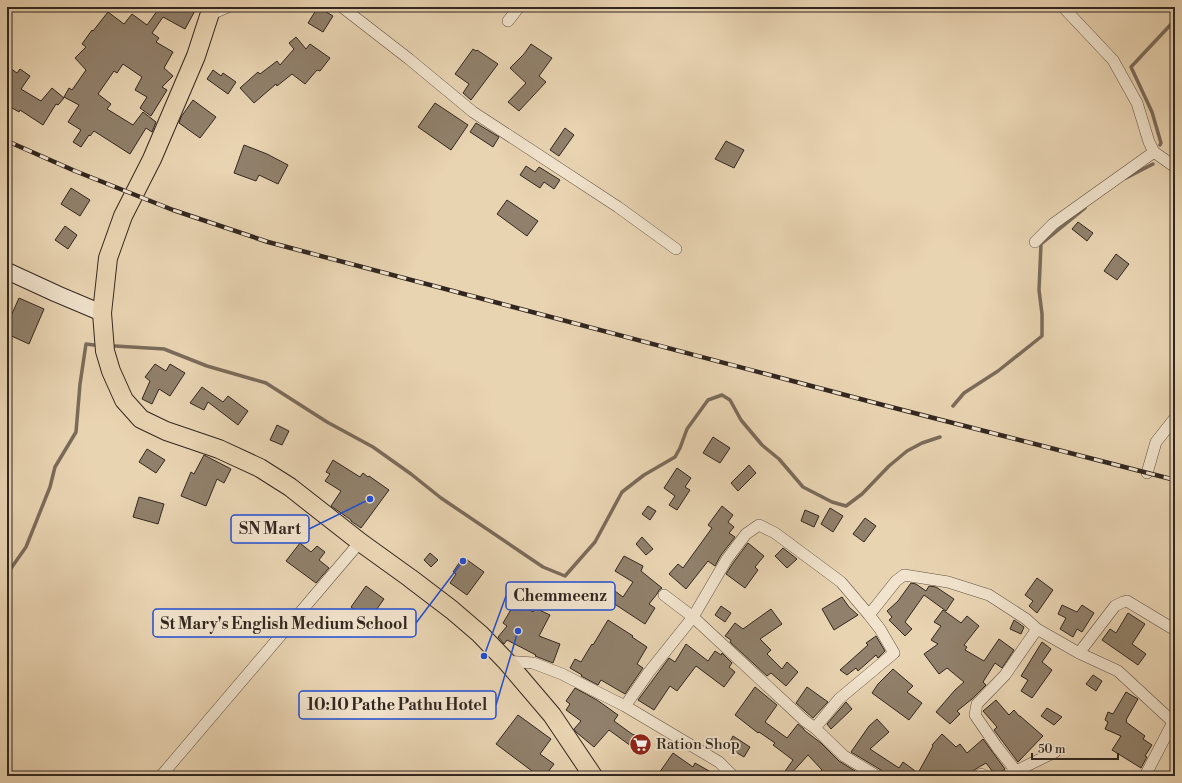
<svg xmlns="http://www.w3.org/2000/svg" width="1182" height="783" viewBox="0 0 1182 783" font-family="'Libre Bodoni',serif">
	<rect width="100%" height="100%" fill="#e9d4b2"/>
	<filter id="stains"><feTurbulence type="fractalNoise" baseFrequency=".005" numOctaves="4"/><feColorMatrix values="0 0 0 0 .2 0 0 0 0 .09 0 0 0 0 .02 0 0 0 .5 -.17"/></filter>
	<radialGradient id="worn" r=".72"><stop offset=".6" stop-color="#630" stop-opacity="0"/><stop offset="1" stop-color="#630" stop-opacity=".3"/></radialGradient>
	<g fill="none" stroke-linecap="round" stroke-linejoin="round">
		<path stroke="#7b6b5a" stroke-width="3.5" d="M1160,145l1,-2 -9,-31 -21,-45 44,-47
			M1126,178l27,-14
			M115,346l49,3 43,17 59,17 61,39 46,25 38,27 30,24 102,69 22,9 30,-34 27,-50 22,-17 31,-18 5,-9 7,-19 21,-29 14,-5 8,5 11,20 21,25 17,14 24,28 29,15 14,4 16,-12 27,-28 18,-15 15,-8 18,-6
			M953,406l11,-13 34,-22 44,-35v-22l-3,-24 2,-46 44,-36
			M7,574l19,-27 24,-60 5,-20 21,-35 4,-48 6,-40 8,1"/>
	</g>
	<path fill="#91816c" stroke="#322720" d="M160,7h37l-12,22 -22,-12 -11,16 7,5 -3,4 17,10 -9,16 9,8 -11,11 5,3 -16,26 -11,-8 7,-11 -12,-7 7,-13 -19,-13 -6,9 -3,-2 -16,23 13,10 -4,5 26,16 10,-13 13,10 -4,10 -6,-4 -16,26 -36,-23 -4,5 -1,-1 -8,12 -8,-5 8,-12 -13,-8 11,-17 -15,-8 5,-9 3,2 14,-20 -11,-12 11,-11 -4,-3 10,-14 1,1 15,-19 16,12 8,-10 15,11z
		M318,7l15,9 -10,16 -15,-9z
		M296,37l10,12 4,-5 20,14 -10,13 -3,-1 -12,14 -13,-10 -15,12 -1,-2 -22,19 -14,-15 18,-16 2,2 17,-13 3,4 14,-16 -5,-6z
		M531,44l21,14 -13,18 7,6 -27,29 -11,-9 18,-19 -16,-15 14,-14z
		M473,49l3,2 1,-1 21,14 -27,36 -8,-7 6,-9 -14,-10z
		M7,66l10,7 3,-4 10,7 -9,13 20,12 11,-13 12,10 -6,7 -2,-1 -13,21 -23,-15 -1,2 -12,-7z
		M213,70l8,6 2,-3 13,9 -8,12 -21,-15z
		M193,100l23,17 -16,21 -21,-15 2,-6z
		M435,103l33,22 -17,25 -33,-23z
		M476,123l23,14 -6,10 -23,-15z
		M565,128l9,7 -15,21 -9,-6z
		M726,141l18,9 -10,18 -19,-9z
		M244,145l23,9 21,11 -10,19 -19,-9 -3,6 -22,-8z
		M526,166l9,6 4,-5 21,13 -6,9 -10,-7 -4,6 -20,-13z
		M71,188l19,12 -10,16 -19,-12z
		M507,200l31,21 -11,15 -30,-22z
		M1078,222l15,11 -6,8 -15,-12z
		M65,226l12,9 -9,14 -13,-9z
		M1116,254l13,10 -12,16 -13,-9z
		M19,298l25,11 -15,35 -22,-10v-9z
		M155,364l11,7 4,-7 15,9 -15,23 -11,-7 -7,15 -10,-5 8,-18 -5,-4z
		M202,387l21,15 5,-6 20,15 -10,14 -30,-23 -4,8 -14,-7z
		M277,425l12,6 -7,14 -12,-5z
		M713,437l17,11 -10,15 -17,-10z
		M147,449l18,11 -9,13 -17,-11z
		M204,455l27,14 -7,14 -7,-4 -11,27 -25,-10 10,-24 3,2z
		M333,460l27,17 3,-4 5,4 1,-1 20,14 -28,38 -10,-7v-1l-20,-14 10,-15 -16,-10 5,-7 -4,-2z
		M749,465l7,8 -18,18 -7,-8z
		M677,468l14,10 -6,9 5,3 -13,20 -8,-5 6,-9 -11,-8z
		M139,497l25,7 -6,20 -25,-7z
		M648,506l8,5 -6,9 -8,-6z
		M722,506l11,9 -5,7 6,5 -5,6 6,4 -14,18 -6,11 -7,-5 -22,28 -17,-15 9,-10 5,4 29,-40 -4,-3z
		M830,508l13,8 -10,16 -12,-8z
		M805,510l14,6 -5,11 -13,-6z
		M865,518l11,8 -12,16 -11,-8z
		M642,537l11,12 -7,6 -10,-11z
		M300,543l11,9 6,-6 8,6 -6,8 10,8 -13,15 -30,-22z
		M748,543l16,13 -9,11 3,3 -13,18 -19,-14 7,-11z
		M783,548l14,11 -10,9 -12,-12z
		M430,553l8,7 -7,7 -7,-7z
		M624,556l19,10 -2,5 21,17 -3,2 -2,4 -8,10 6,4 -10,16 -32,-21 -2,3 -15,-12 8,-11 19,14 10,-15 -18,-11z
		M463,557l21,15 -17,23 -17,-12 6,-9 -3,-2z
		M1037,578l16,12 -16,23 -8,-7 4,-5 -8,-6z
		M911,583l5,1 10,7 3,-5 7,1 18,12 -8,12 -22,-16 -19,27 7,7 -7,7 -16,-16 3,-3 -5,-6 11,-10z
		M366,586l18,13 -15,21 -18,-13z
		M842,597l7,10 9,8 -24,15 -12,-21z
		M516,601l17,11 2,-4 15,7 -11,21 21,8 -7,19 -18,-7 1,-1 -29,-15 -3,4 -6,-7 9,-11 -4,-3z
		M1062,605l15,7 5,-7 12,8 -12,19 -5,-3 -4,8 -13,-8 6,-11 -8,-4z
		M721,606l10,7 -6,9 -10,-7z
		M771,609l11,15 -22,15 11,11 -4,4 15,15 5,-7 11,10 -12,14 -15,-13 -4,3 -37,-34 1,-2 -6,-4 10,-13 8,6z
		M943,610l18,13 6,-7 12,10 -15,19 3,2 -2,3 19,11 15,-22 15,11 -12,18 -7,-5 -12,19 3,3 -14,14 -15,12 3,3 -10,10 -14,-12 19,-22 9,-8 -17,-14 -8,6 -15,-20 14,-10 -7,-4 10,-14 -7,-4z
		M1128,613l17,11 -13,20 14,10 -8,11 -36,-25 8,-11 6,4z
		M608,620l25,16 -1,1 15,10 -10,17 6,4 -18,26 -24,-14 -3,5 -17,-9 1,-1 -12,-7 5,-9 6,3 11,-18 1,1z
		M1014,620l10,7 -3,7 -11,-5z
		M876,636l9,15 -7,7 -2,-3 -18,16 -2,-3 -9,7 -7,-5 28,-25 -2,-2z
		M1042,642l9,7 -9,13 10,8 -20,28 -11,-7 7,-11 -7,-4z
		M686,644l22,17 7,-10 6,4 1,-2 10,10 -3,4 6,5 -11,15 -28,-21 -19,25 -7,-5 -16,24 -16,-10 31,-42 6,4z
		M893,669l20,17 -6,6 15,11 -13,17 -37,-27 6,-9z
		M1093,675l9,6 -6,10 -10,-7z
		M755,687l22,18 -12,17 22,16 11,-14 6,5v1l17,13 18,18 16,10 -3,5h-35l5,-6 -14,-15 -19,21h-4l-2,-2 10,-14 -20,-15 2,-2 -16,-11 -1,1 -23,-18z
		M807,687l21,15 -15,16 -17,-15z
		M575,688l22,12 21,15 -4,6 18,13 18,7 -4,11 -15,-6 -22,-16 -15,17 -18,-15 -2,-3 7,-8 -15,-11 4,-6 -4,-3z
		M1126,692l12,7 -12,21 1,1 -1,1 19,14 -2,3 9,6 -7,11 2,1 -6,11 -29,-18 9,-14 -16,-7 3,-7 -3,-2 3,-8 5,2z
		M996,700l13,15 5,-5 5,6h1l23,20 -25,26 -24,-32 3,-3 -14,-16z
		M846,702l6,7 -21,20 -4,-5z
		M1047,708l15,9 -8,8 -13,-9z
		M518,715l33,24 -11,15 14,10 -9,12h-16l3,-5 -36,-27z
		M877,719l12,13 -19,17 29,19 4,-6 15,11 15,-27 -1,-1 10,-11 14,13 4,-3 7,9 16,-14 22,30 -4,3 -1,4h-4l-10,-13 -12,7 -6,6h-82l-5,-6 -30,-18 18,-26z
		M733,736l17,11 -6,10 -17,-10z
		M673,753l20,14 2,-4 23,13h-61z"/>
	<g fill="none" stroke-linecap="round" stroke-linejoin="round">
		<defs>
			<path id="street" d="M342,7l67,52 64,53 145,95 58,42
				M1063,7l50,53 24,43 12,39 5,10 21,15
				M209,15l19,-8
				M508,21l11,-14
				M1035,242l18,-18 101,-72
				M1147,473l9,-31 19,-24
				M664,595l29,22 112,104 10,7
				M869,615l11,14 14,24 -55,46 -24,29 29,28 33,20
				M1079,653l36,-47 8,-4 4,-1 48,29
				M506,661l27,2 29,11 35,18 28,14 94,56 14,14
				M625,706l24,-34 44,-55 34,-58 19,-25 13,-9 16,8 66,49 28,33 27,-34 8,-6 44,7 41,13 37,24 11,10 42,24 39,18 55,51 -28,54
				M1016,771l39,-19
				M161,776l199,-234
				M978,776l3,-2 4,2
				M1007,776l9,-5 -19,-24 -22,-32 2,-11 28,-29 32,-46"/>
			<path id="secondary" d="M7,271l50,23 45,19"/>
			<path id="primary" d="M212,7l-16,49 -44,103 -29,57 -15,42 -6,55 3,38 6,20 13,29 17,19 25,12 53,18 41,19 30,19 70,55 50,36 42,32 28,24 26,27 46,54 41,61"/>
		</defs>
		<use href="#street" stroke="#605244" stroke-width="12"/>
		<use href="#secondary" stroke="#322720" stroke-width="18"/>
		<use href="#primary" stroke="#322720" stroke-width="20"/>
		<use href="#street" stroke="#f1e3cd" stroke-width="11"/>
		<use href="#secondary" stroke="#f1e3cd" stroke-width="16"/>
		<use href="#primary" stroke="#e9d4b2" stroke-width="18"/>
		<defs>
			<path id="rail" d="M7,141l68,30 98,39 95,32 615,163 292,75"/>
		</defs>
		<use href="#rail" stroke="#322720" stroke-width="4.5"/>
		<use href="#rail" stroke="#f1e3cd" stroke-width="3" stroke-dasharray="9" stroke-linecap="butt"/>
	</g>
	<defs>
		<symbol id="supermarket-disc" viewBox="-11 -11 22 22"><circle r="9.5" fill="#8f2418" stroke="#f1e3cd"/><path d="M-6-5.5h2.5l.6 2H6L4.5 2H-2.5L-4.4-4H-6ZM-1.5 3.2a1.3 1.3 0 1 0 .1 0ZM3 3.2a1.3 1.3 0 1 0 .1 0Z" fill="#fff"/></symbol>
	</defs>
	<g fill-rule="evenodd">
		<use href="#supermarket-disc" x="628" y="732" width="25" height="25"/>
	</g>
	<g text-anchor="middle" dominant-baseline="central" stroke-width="3.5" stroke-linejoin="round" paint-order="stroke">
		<g font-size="15" fill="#322720" stroke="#f1e3cd" text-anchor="start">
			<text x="656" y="744">Ration Shop</text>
		</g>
	</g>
	<path fill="none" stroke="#1d4ed8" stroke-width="1.5" d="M370 499L309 529M484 656L506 596M463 561L416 623M518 631L496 705"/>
	<g fill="#1d4ed8" stroke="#f1e3cd" stroke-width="1.5">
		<circle cx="370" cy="499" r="4"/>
		<circle cx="484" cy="656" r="4"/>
		<circle cx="463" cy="561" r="4"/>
		<circle cx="518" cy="631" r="4"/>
	</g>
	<g fill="#f1e3cd" stroke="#1d4ed8" stroke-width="1.5">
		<rect x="231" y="515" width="78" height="28" rx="4"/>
		<rect x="506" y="582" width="109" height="28" rx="4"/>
		<rect x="153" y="609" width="263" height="28" rx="4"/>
		<rect x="299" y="691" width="197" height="28" rx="4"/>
	</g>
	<g font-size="16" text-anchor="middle" font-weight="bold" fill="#322720">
		<text x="270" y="534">SN Mart</text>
		<text x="560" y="601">Chemmeenz</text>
		<text x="284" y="629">St Mary's English Medium School</text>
		<text x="397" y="710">10:10 Pathe Pathu Hotel</text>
	</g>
	<rect width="1182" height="783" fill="none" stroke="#e9d4b2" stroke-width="24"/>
	<rect x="8" y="8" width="1166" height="767" fill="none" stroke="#322720" stroke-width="2"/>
	<rect x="12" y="12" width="1158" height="759" fill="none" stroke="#322720"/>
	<path d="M1032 753v6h86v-6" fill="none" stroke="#322720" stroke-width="2"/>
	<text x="1038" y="753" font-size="12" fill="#322720" stroke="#f1e3cd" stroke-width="3" paint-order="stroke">50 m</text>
	<rect width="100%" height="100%" filter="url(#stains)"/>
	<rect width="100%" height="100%" fill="url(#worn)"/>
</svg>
